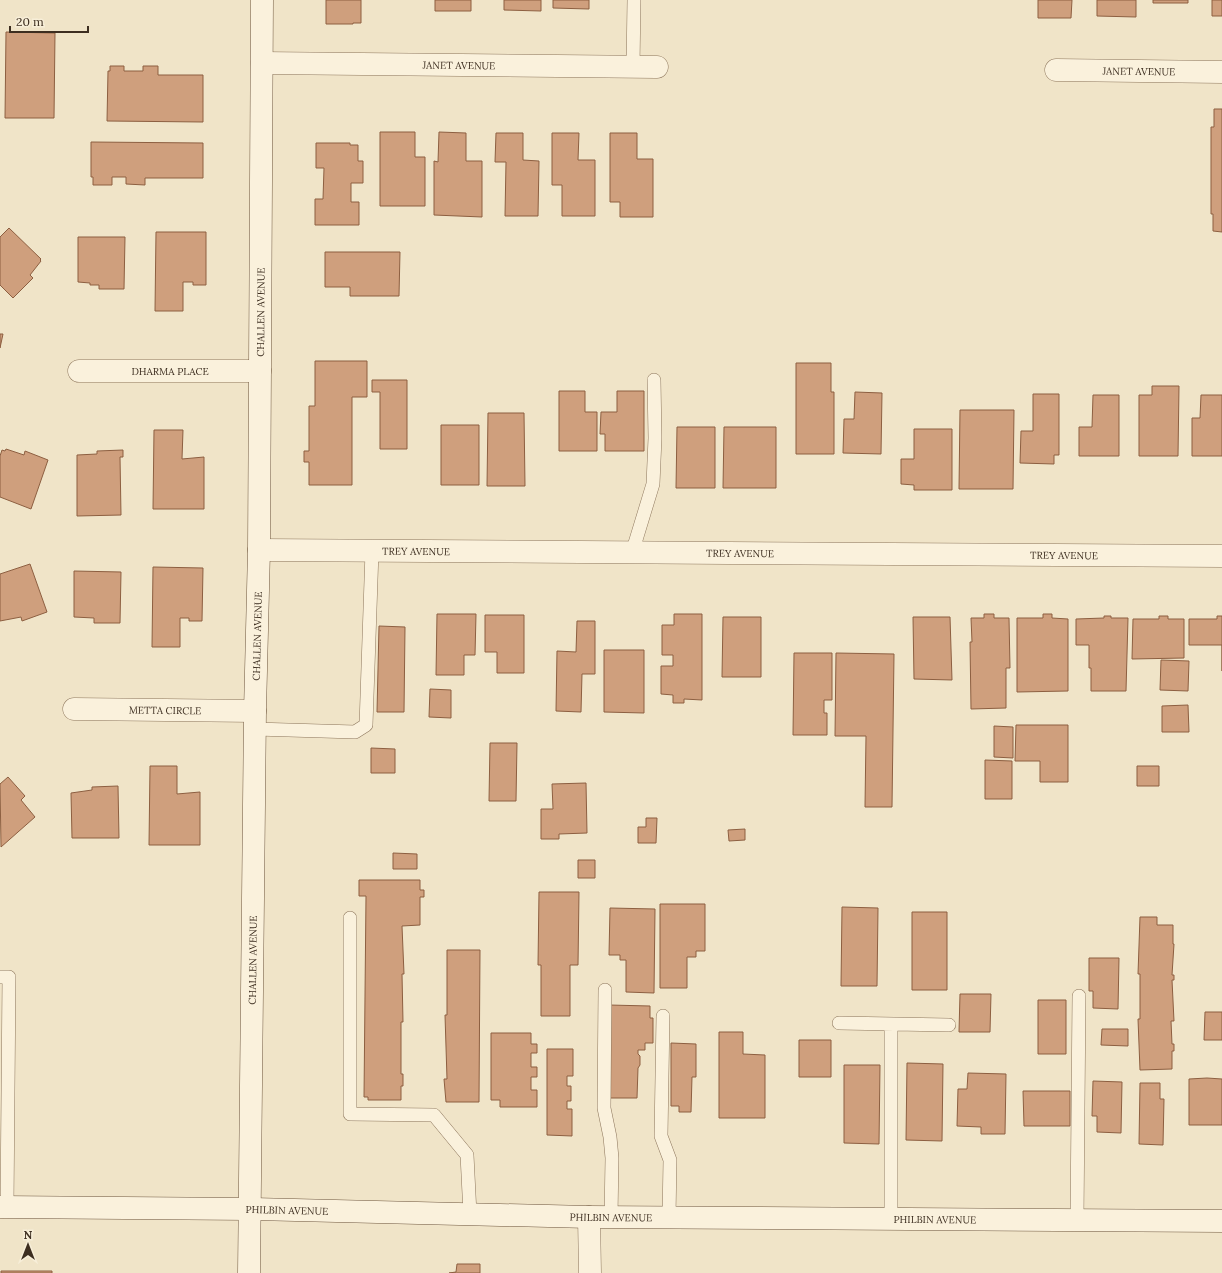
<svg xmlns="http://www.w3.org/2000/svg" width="1222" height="1273" viewBox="0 0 1222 1273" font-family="Lora,serif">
	<rect width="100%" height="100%" fill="#f0e4c8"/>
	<path fill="#cf9f7d" stroke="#8d5f41" d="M326,0h35v23h-8v1h-27z
		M435,0h36v11h-36z
		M504,0h37v11l-37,-1z
		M553,0h36v9l-36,-1z
		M1038,0h34l-1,18h-33z
		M1097,0h39v17l-39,-1z
		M1153,0h35v3h-35z
		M1212,0h10v16h-10z
		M6,32l49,1 -1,85h-49z
		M110,66h14v5h19v-5h15v9h45v47l-96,-1 1,-50h2z
		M1214,109h8v123l-9,-1v-17h-2v-87h3z
		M380,132h35v25h10v49h-45z
		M439,132l27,1v28h16v56l-48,-2v-54l4,1z
		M496,133h27v27l16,1 -1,55h-33l1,-54h-11z
		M552,133h27l-1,27h17v56h-33v-31h-10z
		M610,133h27v26h16v58h-33v-15h-10z
		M91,142l112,1v35h-58v7l-19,-1v-7h-14v8h-19v-8h-2z
		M316,143h34v2h8v16h5v22h-12v19h8v23h-44v-26h8l1,-31h-8z
		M9,228l32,31 -1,1 1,1 -11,14 3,3 -20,20 -13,-13v-48z
		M156,232h50v53h-13v-3h-10v29h-28z
		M78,237h47l-1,52h-25v-4h-9v-2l-12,-1z
		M325,252h75l-1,44h-49v-9h-25z
		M0,334h3l-3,14z
		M315,361h52v36h-15v88h-43v-23h-5v-11h5v-45h6z
		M796,363h35v29h3v62h-38z
		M372,380h35v69h-27v-57h-8z
		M1152,386h27l-1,70h-39v-61h13z
		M559,391h26v21h12v39h-38z
		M617,391h27v60h-39v-17h-5l1,-22h16z
		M855,392l27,1 -1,61 -38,-1 1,-34h10z
		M1033,394h26v61h-5v9l-34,-1 1,-32h12z
		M1093,395h26v61h-40v-29h13z
		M1201,395h21v61h-30v-38h8z
		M960,410h54l-1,79h-54z
		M488,413h36l1,73h-38z
		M441,425h38v60h-38z
		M677,427h38v61h-39z
		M724,427h52v61h-53z
		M914,429h38v61h-38v-5l-13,-1v-25h13z
		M154,430h29l-1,29 22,-2v52h-51z
		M6,449l18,6 1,-4 23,9 -17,49 -31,-12v-41l2,-6 3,1z
		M123,450v7h-3l1,58 -44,1v-61l20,-1v-3z
		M30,564l17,48 -25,9 -1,-4 -21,4v-47z
		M153,567l50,1 -1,53h-13v-3h-9v29h-28z
		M74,571l47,1 -1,51h-26v-5l-20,-1z
		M437,614h39l-1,41h-11v20h-28z
		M674,614h28v86l-18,-1v4h-11v-8l-12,-1v-28h12v-11h-11v-30h12z
		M984,614h10v4h15l1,50h-4v40l-35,1 -1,-67h2l-1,-24h13z
		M1043,614h9v4l16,1v72l-51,1v-74h26z
		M485,615h39v58h-27v-21h-12z
		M1104,616h7v2h17l-2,73h-35v-23h-2v-23h-13v-26l28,-1z
		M1159,616h9v3h16v39l-52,1 1,-40h26z
		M1217,616h5v55v-26h-33v-26h28z
		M723,617h38v60h-39z
		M913,617h37l2,63 -38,-1z
		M577,621h18v53h-13l-1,38 -25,-1 1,-60 19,1z
		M379,626l26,1 -1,85h-27z
		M604,650h40v63l-40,-1z
		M794,653h38v47h-8v13h3v22h-34z
		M836,653l58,1 -2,153h-27l1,-71h-31z
		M1161,660l28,1 -1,30 -28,-1z
		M430,689l21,1v28l-22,-1z
		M1188,705l1,27h-27v-26z
		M1016,725h52v57h-28v-21h-25z
		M994,726l19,1v31l-19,-1z
		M490,743h27l-1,58h-27z
		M371,748l24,1v24h-24z
		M985,760l27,1v38h-27z
		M150,766h27v28l23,-2v53h-51z
		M1137,766h22v20h-22z
		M8,777l17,19 -4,4 14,17 -34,30 -1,-63z
		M586,783l1,50 -28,1v5h-18v-30h12l-1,-25z
		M118,786l1,52h-47l-1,-45 21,-3v-3z
		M646,818h11l-1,25h-18v-16h8z
		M745,829v11l-16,1 -1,-11z
		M393,853l24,1v15h-24z
		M578,860h17v18h-17z
		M359,880h61v10h4v7h-4v28l-18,1 2,48h-2l1,48h-2v52h2v12h-2v14h-33v-3h-4l2,-201h-7z
		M539,892h40l-1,73h-8v51h-29v-51h-3z
		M660,904h45v47h-9v6h-9v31h-27z
		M842,907l36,1 -1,78h-36z
		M610,908l45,1 -1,84 -28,-1v-32h-6v-5h-11z
		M912,912h35v78h-35z
		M1140,917h17v8h16v19h1l-2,31h2v5h-2l2,41h-3l1,23h2v7h-2v18l-32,1 -2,-51h2v-45h-2z
		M447,950h33l-1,152h-33l-2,-23h3l-2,-64h2z
		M1089,958h30l-1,51 -25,-1v-17h-4z
		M960,994h31l-1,38h-31z
		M1038,1000h28v54h-28z
		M609,1005l41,1v12h3v25h-8v7h-7v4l2,2v9l-2,3 -1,30h-29z
		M1205,1012h17v28h-18z
		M1102,1029h26v17l-27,-1z
		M719,1032h24v22l22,1v63h-46z
		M491,1033h40v11h6v9h-6v14h6v10h-6v13h6v17h-37v-7h-9z
		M799,1040h32v37h-32z
		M671,1043l25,1v33h-4l-1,35h-12v-6h-8z
		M547,1049h26v27h-6v10h4v15h-4v8h5v27l-25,-1z
		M907,1063l36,1 -1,77 -36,-1z
		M844,1065h36l-1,79 -35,-1z
		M968,1073l38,1 -1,60h-24v-7l-24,-1 1,-37h9z
		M1207,1078l15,1v46h-33v-46z
		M1093,1081l29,1 -1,51 -24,-1v-16h-5z
		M1140,1083h20v16h4l-1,46 -24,-1z
		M1023,1091h47v35h-46z
		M457,1264h23v9h-31l7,-1z
		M1,1271h51v2h-51z"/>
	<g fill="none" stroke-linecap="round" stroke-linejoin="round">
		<defs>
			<path id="lane" d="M633,67l1,-67
				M632,553l21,-69 2,-46 -1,-58
				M255,729l100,3 11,-7 6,-174
				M350,918v196l84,1 33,40 3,59
				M0,977h9l-2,230
				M605,990l-1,118 6,29 2,21 -1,59
				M663,1016l-2,120 9,24 -1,57
				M839,1023l110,2
				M891,1219v-195
				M1077,1220l2,-224"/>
			<g id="street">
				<path id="s1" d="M262,63l395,4"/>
				<path id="s2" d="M1056,70l166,2"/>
				<path id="s3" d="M79,371h181"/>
				<path id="s4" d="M259,550l963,6"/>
				<path id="s5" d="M74,709l181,2"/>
				<path d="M589,1217l1,56"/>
			</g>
			<g id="secondary">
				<path id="s6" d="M0,1207l249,2 340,8 633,4"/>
				<path id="s7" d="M249,1273l6,-562 4,-161 3,-550"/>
			</g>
		</defs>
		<use href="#lane" stroke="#8d765c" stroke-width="14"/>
		<use href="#street" stroke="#8d765c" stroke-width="23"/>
		<use href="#secondary" stroke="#6f573f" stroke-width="23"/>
		<use href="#lane" stroke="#faf1dc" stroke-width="13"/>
		<use href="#street" stroke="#faf1dc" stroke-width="22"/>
		<use href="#secondary" stroke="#faf1dc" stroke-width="22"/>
	</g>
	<g text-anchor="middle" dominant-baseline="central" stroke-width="4" stroke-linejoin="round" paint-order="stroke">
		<g font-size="10" fill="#3d2e20" stroke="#f7eed8">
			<text stroke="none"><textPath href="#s1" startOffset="197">JANET AVENUE</textPath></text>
			<text stroke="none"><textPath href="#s2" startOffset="83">JANET AVENUE</textPath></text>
			<text stroke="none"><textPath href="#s7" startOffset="961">CHALLEN AVENUE</textPath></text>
			<text stroke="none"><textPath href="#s3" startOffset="91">DHARMA PLACE</textPath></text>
			<text stroke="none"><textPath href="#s4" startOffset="157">TREY AVENUE</textPath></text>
			<text stroke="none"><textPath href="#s4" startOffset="481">TREY AVENUE</textPath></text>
			<text stroke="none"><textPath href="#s4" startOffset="805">TREY AVENUE</textPath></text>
			<text stroke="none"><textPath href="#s7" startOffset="637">CHALLEN AVENUE</textPath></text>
			<text stroke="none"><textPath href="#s5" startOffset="91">METTA CIRCLE</textPath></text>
			<text stroke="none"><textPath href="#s7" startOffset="313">CHALLEN AVENUE</textPath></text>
			<text stroke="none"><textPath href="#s6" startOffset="287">PHILBIN AVENUE</textPath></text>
			<text stroke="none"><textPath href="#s6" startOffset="611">PHILBIN AVENUE</textPath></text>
			<text stroke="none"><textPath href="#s6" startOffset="935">PHILBIN AVENUE</textPath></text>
		</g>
	</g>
	<g transform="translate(28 1245)" stroke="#f7eed8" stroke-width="3" paint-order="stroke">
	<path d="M0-3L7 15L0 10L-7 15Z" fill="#3d2e20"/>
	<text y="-6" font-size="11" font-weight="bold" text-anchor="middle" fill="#3d2e20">N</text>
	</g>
	<path d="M10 26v6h78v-6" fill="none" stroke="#3d2e20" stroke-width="2"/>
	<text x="16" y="26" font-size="12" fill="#3d2e20" stroke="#f7eed8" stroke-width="3" paint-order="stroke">20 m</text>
</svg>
